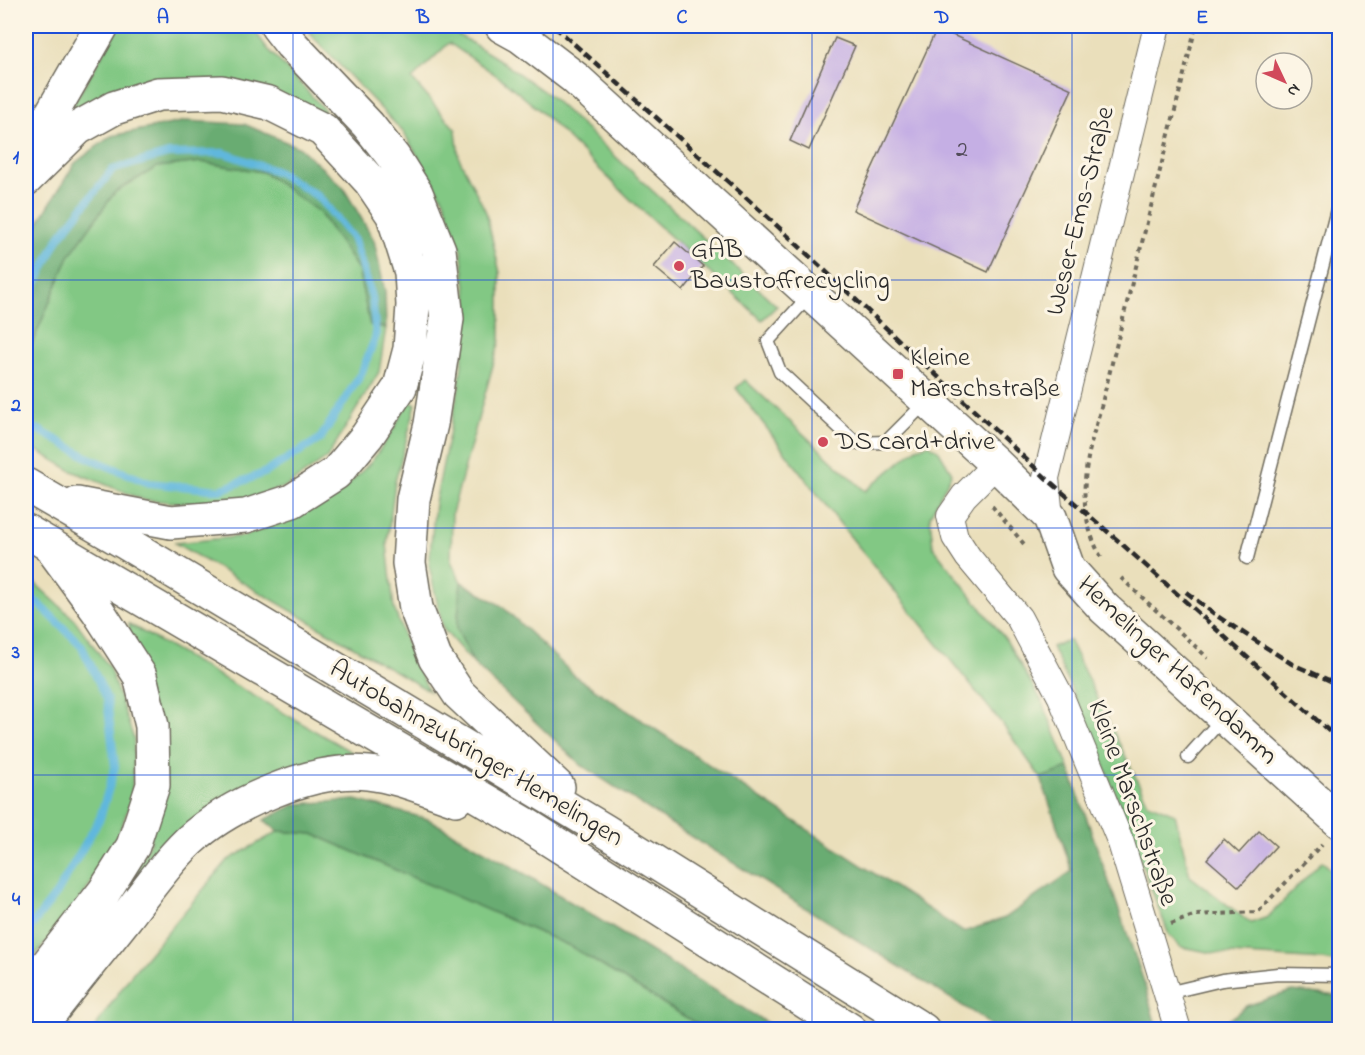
<svg xmlns="http://www.w3.org/2000/svg" width="1365" height="1055" viewBox="0 0 1365 1055" font-family="'Indie Flower',sans-serif">
	<rect width="100%" height="100%" fill="#fcf5e5"/>
	<filter id="ink" filterUnits="userSpaceOnUse"><feTurbulence type="fractalNoise" baseFrequency=".0167" numOctaves="2"/><feDisplacementMap in="SourceGraphic" scale="12" xChannelSelector="R" yChannelSelector="G"/><feConvolveMatrix kernelMatrix="1 2 1 2 8 2 1 2 1" color-interpolation-filters="sRGB"/></filter>
	<filter id="wash" filterUnits="userSpaceOnUse"><feTurbulence type="fractalNoise" baseFrequency=".008" numOctaves="4" result="noise"/><feDisplacementMap in="SourceGraphic" scale="24" xChannelSelector="R" yChannelSelector="G"/><feGaussianBlur stdDeviation="1.35" result="paint"/><feColorMatrix in="noise" values="0 0 0 0 0 0 0 0 0 0 0 0 0 0 0 0 0 1.4 0 .05"/><feComposite in="paint" operator="in"/></filter>
	<g filter="url(#wash)">
		<rect width="100%" height="100%" fill="#eadfbb"/>
		<path fill="#82c884" stroke="#567a58" stroke-width="1.5" d="M119,26h132l16,22 58,62 -4,7 -47,-24 -207,22z
			M305,26h139l54,33 52,37 227,210 -15,14 -130,-119 -93,-91 -36,-30 -54,-37 -37,36 44,51 3,28 27,54 14,61v67l-48,173 -1,48 10,21 -4,47 17,35 -31,-35 -14,-64 6,-62 24,-117 10,-77 -8,-59 -17,-50 -40,-67 -89,-94z
			M201,162l62,10 56,40 39,57 12,56 16,3 -7,44 -52,86 -40,28 -60,20 -83,-6 -72,-29 -46,-27v-86l43,-102 46,-64 42,-25z
			M745,380l120,111 52,-43 12,-4 10,7 13,22 -22,43 3,31 73,93 37,63 26,65 -28,10 -38,-53 -162,-200 -105,-137z
			M408,401l8,3 -21,78 -8,62 7,64 17,48 18,35 -254,-148 70,-7 49,-19 43,-21 35,-35 23,-34z
			M26,575l48,44 35,48 25,72 -2,59 -15,41 -32,54 -59,74z
			M129,624l240,138 -54,5 -183,122 1,-12 18,-37z
			M1069,640l79,163 27,11 15,62 61,47 17,-6 54,-56 17,16v86l-16,-3 -109,-7 -33,-6 -12,-12 -76,-199 -41,-89z
			M279,831l34,3 257,112 135,83 -612,1 38,-55 97,-115z"/>
		<path fill="#69ac72" stroke="#4a6c4e" stroke-width="1.5" d="M186,121l58,3 56,24 43,39 31,53 11,52 1,36 -16,-3 -12,-56 -39,-57 -56,-40 -62,-10 -44,5 -42,25 -46,64 -43,102v-115l49,-80 36,-27z
			M461,582l41,24 74,71 387,255 42,-14 67,-47 -31,-93 28,-10 74,211 14,50h-163l-15,-13 -297,-185 -101,-66 -107,-101 -17,-35z
			M356,800l72,19 97,55 252,155h-72l-135,-83 -257,-112 -34,-3 -15,-11 32,-16z
			M1292,991l47,5v33h-121l28,-23z"/>
		<g fill="none" stroke-linecap="round" stroke-linejoin="round">
			<path stroke="#60b7dd" stroke-width="8" d="M26,304l32,-65 54,-69 56,-16 56,-1 54,19 41,25 35,43 18,57 4,39 -15,38 -41,65 -56,34 -44,17 -71,-7 -60,-25 -52,-29
				M26,595l13,9 42,41 26,54 8,68 -15,51 -43,75 -31,40"/>
		</g>
		<g id="blocks">
			<path fill="#c5afe4" d="M937,28l135,61 -84,183 -135,-62z
				M835,38l20,8 -46,104 -19,-9z
				M675,242l28,24 -20,25 -29,-24z
				M1259,831l17,15 -37,41 -32,-28 17,-20 15,14z"/>
		</g>
	</g>
	<g filter="url(#ink)">
		<use href="#blocks" fill-opacity="0" stroke="#6e6a5d" stroke-width="1.5"/>
		<g fill="none" stroke-linecap="round" stroke-linejoin="round">
			<defs>
				<path id="lane" d="M810,295l-42,46 12,31 76,71 30,-1 40,-40
					M1247,558l93,-360
					M1188,757l35,-39
					M1167,993l55,-13 56,-6 62,1"/>
				<path id="street" d="M996,464l-32,32 -14,20 5,21 13,20 51,61 42,79 60,146 57,187
					M1050,517l-4,-39 111,-452"/>
				<path id="secondary" d="M502,26l18,10 55,42 421,386 54,53 18,51 36,40 236,214"/>
				<path id="highway" d="M277,26l14,18 77,81 26,33 22,35 23,57 8,69 -16,105 -18,75 -4,64 7,45 19,50 24,36 99,93
					M26,158l76,-132
					M26,179l52,-51 36,-20 44,-14 64,-2 47,11 54,27 47,51 23,34 18,57 2,33 -3,44 -10,38 -33,49 -31,37 -44,28 -46,15 -75,6 -94,-18
					M26,485l100,58 479,288 318,199
					M26,531l496,291 328,208
					M26,992l78,-100 29,-46 20,-61 -1,-59 -12,-50 -42,-65 -42,-57
					M37,1030c30,-39 61,-77 91,-115 18,-24 39,-53 61,-74 40,-37 124,-74 179,-68 29,3 61,17 88,26"/>
			</defs>
			<use href="#lane" stroke="#6e6a5d" stroke-width="15"/>
			<use href="#street" stroke="#6e6a5d" stroke-width="28"/>
			<use href="#secondary" stroke="#6e6a5d" stroke-width="36"/>
			<use href="#highway" stroke="#6e6a5d" stroke-width="36"/>
			<path stroke="#6e6a5d" stroke-width="4" stroke-dasharray="4.5 4.5" stroke-linecap="butt" d="M458,26l15,9
				M992,506l32,38 3,-1
				M1101,557c-27,-49 -16,-96 -1,-146l96,-385
				M1121,578l87,80
				M1171,924l25,-9 62,-3 64,-68"/>
			<use href="#lane" stroke="#fff" stroke-width="12"/>
			<use href="#street" stroke="#fff" stroke-width="26"/>
			<use href="#secondary" stroke="#fff" stroke-width="33"/>
			<use href="#highway" stroke="#fff" stroke-width="33"/>
			<path stroke="#2b2b2b" stroke-width="4.5" stroke-dasharray="9 4.5" stroke-linecap="butt" d="M554,26l218,195 274,257 77,67 217,196
				M1186,592l31,24 75,48 48,21"/>
		</g>
	</g>
	<path fill="none" stroke="#1d4ed8" stroke-width="1.5" stroke-opacity="0.55" d="M293,26v1004M553,26v1004M812,26v1004M1072,26v1004M26,280h1314M26,528h1314M26,775h1314"/>
	<g fill="#d1495b" stroke="#fcf5e5" stroke-width="2">
		<circle cx="679" cy="266" r="6"/>
		<rect x="892" y="368" width="12" height="12" rx="3"/>
		<circle cx="823" cy="442" r="6"/>
	</g>
	<g text-anchor="middle" dominant-baseline="central" stroke-width="6" stroke-linejoin="round" paint-order="stroke">
		<g font-size="24" fill="#524c59">
			<text x="962" y="150">2</text>
		</g>
		<g font-size="27" fill="#2b2b2b" stroke="#fcf5e5">
			<text transform="translate(1081 211) rotate(-76)">Weser-Ems-Straße</text>
			<text transform="translate(1177 671) rotate(43)">Hemelinger Hafendamm</text>
			<text transform="translate(476 754) rotate(31)">Autobahnzubringer Hemelingen</text>
			<text transform="translate(1132 803) rotate(70)">Kleine Marschstraße</text>
		</g>
		<g font-size="27" fill="#2b2b2b" stroke="#fcf5e5" text-anchor="start">
			<text x="691" y="250">GAB<tspan x="691" dy="31">Baustoffrecycling</tspan></text>
			<text x="910" y="358">Kleine<tspan x="910" dy="31">Marschstraße</tspan></text>
			<text x="835" y="442">DS card+drive</text>
		</g>
	</g>
	<rect width="1365" height="1055" fill="none" stroke="#fcf5e5" stroke-width="66"/>
	<g transform="translate(1284 81) rotate(134)"><circle r="28" fill="#fcf5e5" stroke="#a8a49b" stroke-width="1.5"/>
	<path d="M0-4.5L10 22L0 15L-10 22Z" fill="#d1495b"/>
	<text y="-9" font-size="16" font-weight="bold" text-anchor="middle" fill="#2b2b2b">N</text>
	</g>
	<rect x="33" y="33" width="1299" height="989" fill="none" stroke="#1d4ed8" stroke-width="2"/>
	<g font-size="20" text-anchor="middle" font-weight="bold" fill="#1d4ed8">
		<text x="163" y="23">A</text>
		<text x="423" y="23">B</text>
		<text x="682" y="23">C</text>
		<text x="942" y="23">D</text>
		<text x="1202" y="23">E</text>
		<text x="16" y="163">1</text>
		<text x="16" y="411">2</text>
		<text x="16" y="658">3</text>
		<text x="16" y="905">4</text>
	</g>
</svg>
